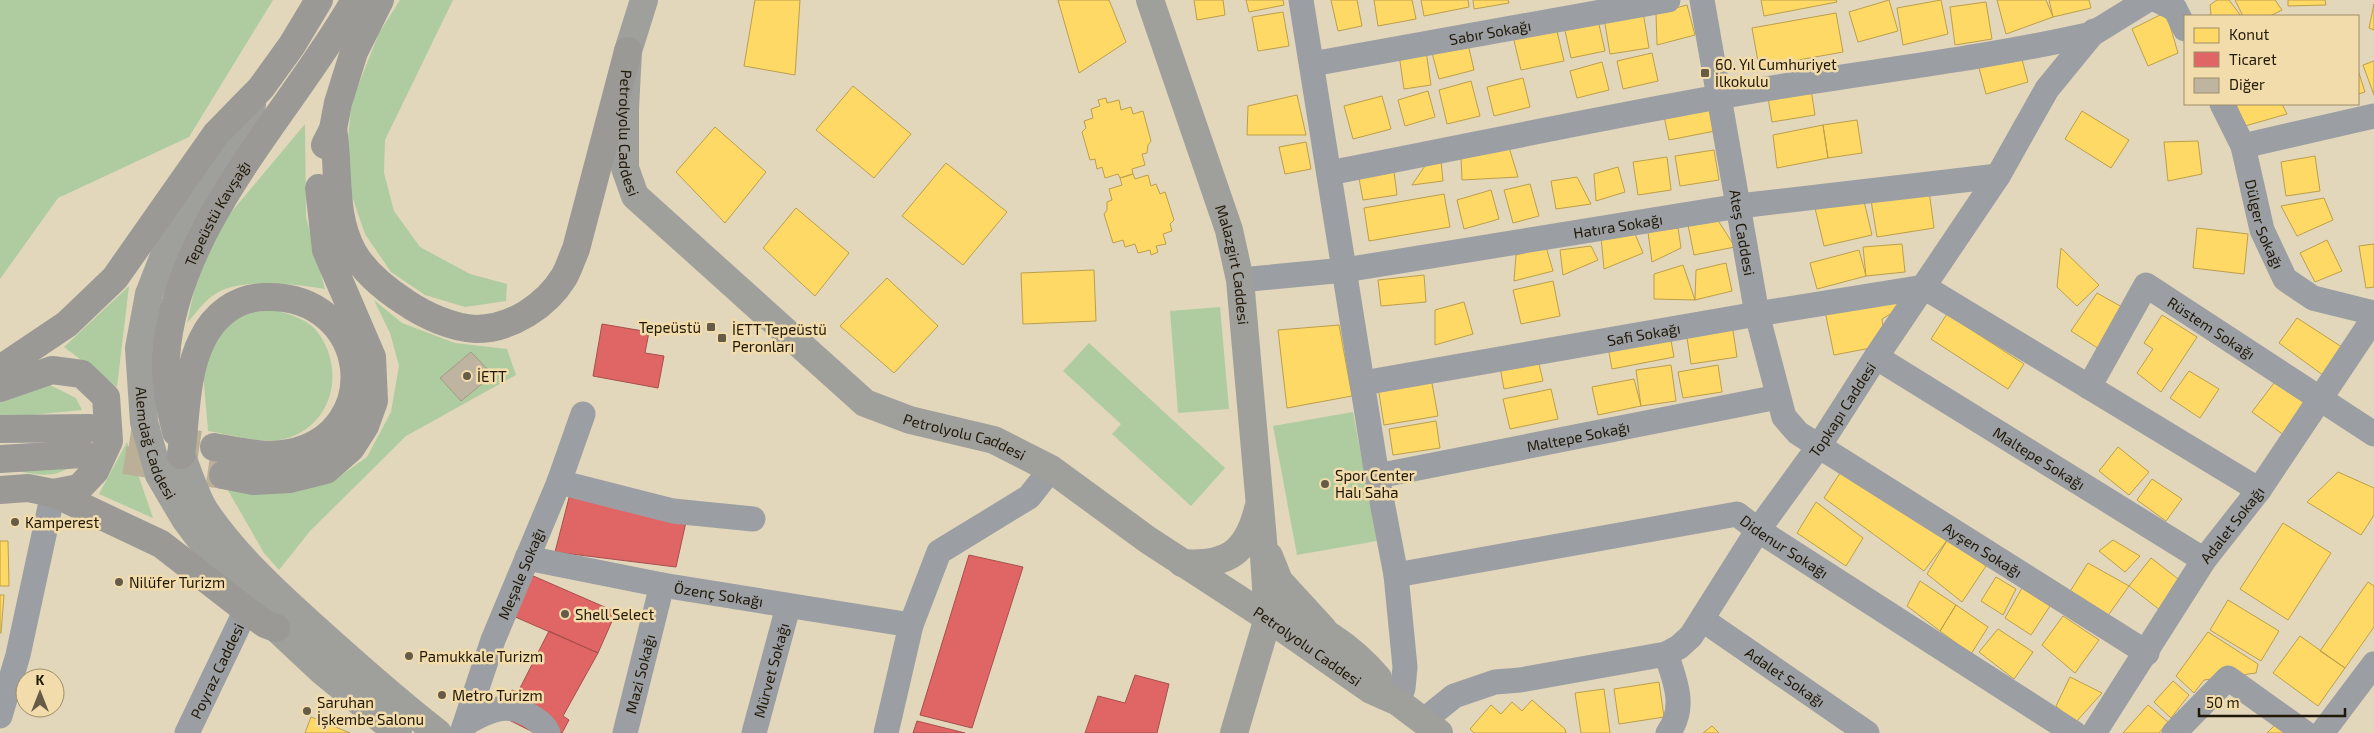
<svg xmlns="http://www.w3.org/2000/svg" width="2374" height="733" viewBox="0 0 2374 733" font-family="'Exo 2',sans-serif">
	<rect width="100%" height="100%" fill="#e2d6bb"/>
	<path fill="#afcca0" d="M0,0h273l-84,137 -131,61 -58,81z
		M400,0h53l-68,140 -1,33 10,38 26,36 50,27 37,10 -1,17 -41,6 -40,-12 -34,-23 -26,-38 -21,-61 8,-72 27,-68z
		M305,124l1,93 19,72c-30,-5 -89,-13 -114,8 -9,7 -16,17 -24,26l12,-55 29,-52z
		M129,286l-12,101 -53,-40z
		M374,300l28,23 53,20 52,6 9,26 -110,61 -96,95 -31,39 -15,-17 -38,-66 107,-6 34,-24 24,-45 8,-46 -9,-33z
		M1220,307l9,102 -51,4 -8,-102z
		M274,310c14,4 31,8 41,19 30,35 21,91 -24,108 -25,9 -57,-2 -83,-6l-5,-58 15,-39 16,-14 19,-8z
		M1089,343l136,125 -34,38 -79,-72 9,-10 -58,-53z
		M48,384l28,14 6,12 -82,8v-20z
		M1353,412l24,129 -80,14 -24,-129z
		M127,442l26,76 -54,-24z
		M79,461c-26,21 -42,13 -73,8z"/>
	<path fill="#ffd966" stroke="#bc9f4a" d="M755,0h45l-5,75 -51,-9z
		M1058,0h51l17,42 -47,31z
		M1194,0h29l2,15 -28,5z
		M1246,0h37l1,5 -35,7z
		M1331,0h26l5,26 -24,5z
		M1374,0h38l4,19 -38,7z
		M1421,0h47l1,7 -45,9z
		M1473,0h35l1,3 -35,6z
		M1761,0h75l1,2 -73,14z
		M1889,0l9,31 -40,11 -9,-30z
		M1941,0l7,34 -45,11 -6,-37z
		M1997,0h49l7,17 -47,17z
		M2049,0h40l2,8 -38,9z
		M2217,0h12l12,16h-33l3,-2 -1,-9z
		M2235,0h40l7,10 -12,6h-27z
		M2288,0h37l1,5 -38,1z
		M1986,2l6,37 -37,6 -5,-38z
		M2374,4v26l-5,-2z
		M1687,5l8,30 -38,10 -1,-32z
		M1283,12l6,34 -31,5 -6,-34z
		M1643,12l6,36 -39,6 -6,-36z
		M2166,12l12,41 -30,13 -16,-37z
		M1836,13l7,39 -84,15 -7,-39z
		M1598,20l7,31 -34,7 -7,-32z
		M1556,27l8,34 -43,9 -8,-34z
		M1467,40l7,30 -35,9 -8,-30z
		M1426,51l5,34 -27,4 -5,-34z
		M2020,52l8,30 -42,12 -8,-30z
		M1652,53l6,28 -35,8 -6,-28z
		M2374,61v34l-11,-30z
		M1602,62l7,28 -32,8 -7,-27z
		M2358,70l7,22 -7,2z
		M1523,78l7,29 -36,9 -7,-29z
		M1471,81l9,35 -33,8 -8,-34z
		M853,86l58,48 -37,44 -58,-48z
		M1811,90l4,25 -43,7 -4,-25z
		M1428,91l7,26 -30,9 -7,-26z
		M1297,95l9,40h-59l1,-29z
		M1382,96l9,33 -38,10 -9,-33z
		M1106,98l1,5 12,-3 2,10 10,-3 2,7 10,-3 8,30 -3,4 -1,8 -5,1 3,11 -13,4 1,5 -13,4 -2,-4 -13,4 -3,-11 -5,2 -2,-10 -5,1 -8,-28 4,-4 -2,-7 9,-3 -2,-9 9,-3 -2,-6z
		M2236,104h46l5,10 -42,12z
		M1715,106l5,24 -51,10 -5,-24z
		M2082,111l47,29 -18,28 -46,-29z
		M1857,120l5,33 -34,5 -5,-33z
		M1823,125l5,33 -51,10 -4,-33z
		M715,127l51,45 -41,51 -49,-51z
		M2198,141l4,33 -34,7 -4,-39z
		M1306,142l5,27 -26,5 -6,-27z
		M1508,144l10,33 -56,3 -1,-23z
		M1714,150l5,30 -39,6 -5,-30z
		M2315,156l5,35 -34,5 -5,-34z
		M1667,157l4,33 -33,5 -5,-33z
		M1441,161l2,20 -31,4 15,-22z
		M946,163l61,49 -44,53 -61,-49z
		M1618,167l7,25 -29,9 -2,-27z
		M1394,172l3,23 -34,5 -4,-22z
		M1133,174l2,5 13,-4 3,11 5,-2 4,10 5,-2 9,28 -4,4 2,7 -9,3 3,10 -10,2 2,6 -7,3 -1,-5 -12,3 -3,-9 -10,3 -2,-7 -10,3 -9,-29 3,-4v-8l5,-2 -3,-11 13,-4 -2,-7z
		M1577,177l14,27 -35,5 -5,-28z
		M1530,184l9,32 -26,7 -9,-33z
		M1491,190l8,29 -35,10 -7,-29z
		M1929,191l5,37 -57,9 -6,-37z
		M1444,194l6,33 -81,14 -5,-33z
		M1863,197l9,38 -48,11 -9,-38z
		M2324,198l9,22 -36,16 -16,-30z
		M796,208l53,45 -34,43 -52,-48z
		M1717,219l18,28 -41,8 -6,-30z
		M1678,228l3,20 -29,14 -4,-30z
		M2197,228l51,6 -4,40 -51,-6z
		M1635,234l8,19 -39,16 -3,-32z
		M2327,240l15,31 -27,11 -15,-29z
		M1902,244l3,28 -39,4 -3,-29z
		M2374,244v43l-8,1 -7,-42z
		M1591,246l7,14 -35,15 -3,-25z
		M1546,247l7,24 -39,10 2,-26z
		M2061,248l38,37 -22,21 -20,-19z
		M1859,250l7,26 -49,13 -7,-26z
		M1726,263l6,28 -37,9 1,-30z
		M1683,265l12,35 -41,-1v-25z
		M1094,270l2,51 -73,3 -2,-51z
		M1424,275l2,27 -45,4 -3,-26z
		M887,278l51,48 -44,47 -54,-47z
		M1553,281l7,35 -39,8 -8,-34z
		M2097,293l34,19 -24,42 -36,-23z
		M1906,295l1,9 -25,15 2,16 -8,12 -42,8 -9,-44z
		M1464,302l9,32 -38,11v-35z
		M1947,314l77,50 -16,25 -77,-50z
		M2162,315l35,22 -36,55 -24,-19 16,-24 -9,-6z
		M2297,318l48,31 -18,29 -48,-35z
		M1732,324l5,33 -46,7 -5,-33z
		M1339,325l13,71 -65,12 -9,-78z
		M1670,335l4,22 -62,12 -4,-22z
		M1538,360l5,21 -39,8 -4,-22z
		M1671,365l5,36 -35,5 -5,-36z
		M1718,365l4,27 -39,6 -5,-26z
		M2189,371l30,18 -19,29 -30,-20z
		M1431,378l7,38 -54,9 -6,-38z
		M1634,379l7,27 -43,9 -6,-28z
		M2277,379l35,23 -24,36 -36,-26z
		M1551,389l7,30 -48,10 -7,-30z
		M1436,421l4,27 -47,7 -4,-26z
		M2118,447l31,25 -20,23 -30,-24z
		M1842,470l106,69 -24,32 -100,-73z
		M2338,472l36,16v27l-13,20 -54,-33z
		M2152,479l30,20 -16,22 -29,-21z
		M1816,502l47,36 -17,28 -49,-33z
		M2283,523l48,30 -43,67 -48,-31z
		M1948,539l38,27 -24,36 -35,-28z
		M2113,540l27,16 -15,16 -26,-21z
		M0,541h8l1,45h-9z
		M2151,558l31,24 -22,28 -31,-24z
		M2088,563l41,23 -22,31 -38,-24z
		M1996,577l20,12 -13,26 -22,-14z
		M1920,581l36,24 -16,26 -33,-25z
		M2368,582l6,4v41l-29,41 -25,-17z
		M2022,588l28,18 -19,29 -26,-17z
		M0,595h4l-3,38h-1z
		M2228,600l51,31 -18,30 -51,-31z
		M1956,605l32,22 -17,27 -31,-23z
		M2063,616l36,24 -24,33 -33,-28z
		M1998,629l35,23 -19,27 -35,-27z
		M2208,632l50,32 -2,9 -52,7 -10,13 -18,-17z
		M2300,636l45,32 -27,38 -45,-33z
		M2070,677l32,16 -27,30 -19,-17z
		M2173,681l16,14 -18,23 -17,-16z
		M1659,682l5,35 -45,7 -5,-35z
		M1604,689l6,44h-29l-6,-40z
		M1532,700l33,29 1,4h-92l-4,-4 21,-24 10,9 11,-12 10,9z
		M2148,705l20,17 -9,11h-36z
		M311,717l39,16h-45z
		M2277,723l26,10h-36z
		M1712,726l7,7h-16z"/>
	<path fill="#e06666" stroke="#a74f4a" d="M602,324l47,8 -4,21 19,3 -6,32 -65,-12z
		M570,494l116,28 -10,45 -121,-15z
		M969,555l54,12 -51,161 -52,-13z
		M531,575l85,37 -18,41 -85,-37z
		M549,631l49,22 -35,63 6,4 -7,13h-27l-36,-18 13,-25 6,2z
		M1135,675l34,9 -12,49h-72l13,-37 27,7z
		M917,721l48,12h-52z"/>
	<path fill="#beb49f" stroke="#a49b86" d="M471,352l22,23 -32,26 -21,-23z"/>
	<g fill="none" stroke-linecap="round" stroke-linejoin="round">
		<path stroke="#bbb097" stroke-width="28" stroke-dasharray="28 14" stroke-linecap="butt" d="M89,428l125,19
			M83,454l140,21"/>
		<g stroke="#9b9ea2" stroke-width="25">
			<path d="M1301,0l76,476 19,99 9,92 -2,21 -5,14"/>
			<path id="s1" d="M1702,0l55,314 27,103 14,16 349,220"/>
			<path d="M2157,0l18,9 10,20"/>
			<path id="s2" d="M1312,64l356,-64"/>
			<path id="s3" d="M2222,104l21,42 19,84 23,49 28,19 61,15"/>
			<path d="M2243,146l131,-30"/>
			<path d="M1329,173c130,-25 260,-53 390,-76 124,-23 250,-35 373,-63l2,-3"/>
			<path id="s4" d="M1240,280l105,-10 394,-64 259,-30"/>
			<path d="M1924,287l335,203"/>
			<path id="s5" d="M1876,357l328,203"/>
			<path id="s6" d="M1363,383l394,-69 167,-27"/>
			<path id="s7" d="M2089,387l57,-102 228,149"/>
			<path id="s8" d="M1377,476l401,-79"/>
			<path d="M559,482l114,29 80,8"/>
			<path id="s9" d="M527,558l135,27 249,40 -25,108"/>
			<path id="s10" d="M1396,575l341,-61 21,16 316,203"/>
			<path id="s11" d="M1703,620l164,113"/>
			<path d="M911,625l28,-73 90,-55 22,-28"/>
			<path d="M1666,654c9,26 21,54 2,79"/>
			<path d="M0,716l18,-61 35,-162"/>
			<path id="s12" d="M1423,721l31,-25 41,-14 25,-2 146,-26 13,-7 12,-11 67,-106 61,-84 57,-89 122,-181 49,-87 45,-55 55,-34"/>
			<path d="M466,723c25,-14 44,-23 69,-4 6,4 10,7 13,14"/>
			<path id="s13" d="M187,733l59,-123"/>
			<path id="s14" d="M462,733l31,-93 66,-158 24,-68"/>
			<path id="s15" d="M625,733l37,-148"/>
			<path id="s16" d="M754,733l34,-126"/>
			<path id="s17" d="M2094,733l110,-173 55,-70 115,-172"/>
			<path d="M2174,733l54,-55 77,55"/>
			<path d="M2322,733l52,-69"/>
		</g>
		<g stroke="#9f9f9c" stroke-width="28">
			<path id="s18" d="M644,0l-16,51 -3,58v59l10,28 230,207 45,17 84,20 57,29 97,71 120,78 103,72 27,12 41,31"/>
			<path id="s19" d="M1150,0l79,230 11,50 23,260 5,78 -34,115"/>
			<path id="s20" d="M252,105l-63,100 -22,43 -18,46 -10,54 5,74 15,53 26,44 42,56 49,53 47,44 75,61"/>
			<path d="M181,455c8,18 14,40 24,56 30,44 70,81 109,116 41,37 81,73 124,106"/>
			<path d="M1269,556l10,25 44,48"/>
			<path d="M1182,563c45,3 65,-10 76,-54"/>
			<path d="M1276,617c38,1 78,33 102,61"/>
		</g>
		<g stroke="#9a9996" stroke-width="28">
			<path d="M333,129c7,41 -1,85 20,123 12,21 32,37 52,50 19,13 47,26 71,27 35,0 70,-23 88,-52 5,-9 8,-19 12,-28l52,-198"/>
			<path d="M325,145l8,-16 5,-26 16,-51 26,-52"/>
			<path d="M0,369l67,-45 48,-46 101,-144 45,-46 31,-43 27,-45"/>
			<path d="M0,388l52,-18 30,4 24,23 3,44 -14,30 -16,17 -26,5"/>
			<path d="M0,429l89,-1"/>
			<path id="s21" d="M176,432c-6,-23 -11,-51 -10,-75 9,-132 126,-246 189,-357"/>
			<path d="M181,455c5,-36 4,-81 21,-115 12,-25 34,-42 62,-43 108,-4 123,137 25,156 -24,5 -51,-2 -75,-6"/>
			<path d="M0,459l83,-5"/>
			<path d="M223,475l30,6 37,-2 36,-9 25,-22 14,-22 9,-25 -2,-44 -46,-107 -7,-62"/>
			<path d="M0,490l28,-2 25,5 108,51 85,66 19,14 11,4"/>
		</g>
	</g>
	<g fill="#655b46" stroke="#f2dcab" stroke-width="2">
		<rect x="1700" y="68" width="10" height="10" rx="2.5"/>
		<rect x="706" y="322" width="10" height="10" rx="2.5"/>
		<rect x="717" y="333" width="10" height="10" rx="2.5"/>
		<circle cx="467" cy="376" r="5"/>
		<circle cx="1325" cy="484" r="5"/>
		<circle cx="15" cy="522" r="5"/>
		<circle cx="119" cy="582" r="5"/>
		<circle cx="565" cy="614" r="5"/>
		<circle cx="409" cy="656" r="5"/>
		<circle cx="442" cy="695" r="5"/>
		<circle cx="307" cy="711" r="5"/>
	</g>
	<g text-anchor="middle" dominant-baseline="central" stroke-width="5" stroke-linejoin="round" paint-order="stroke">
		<g font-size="15" fill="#211907" stroke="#f2dcab">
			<text stroke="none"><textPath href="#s2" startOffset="181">Sabır Sokağı</textPath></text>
			<text stroke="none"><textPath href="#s18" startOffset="136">Petrolyolu Caddesi</textPath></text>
			<text stroke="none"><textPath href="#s21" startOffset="230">Tepeüstü Kavşağı</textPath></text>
			<text stroke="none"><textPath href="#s3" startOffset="128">Dülger Sokağı</textPath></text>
			<text stroke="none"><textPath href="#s4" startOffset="382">Hatıra Sokağı</textPath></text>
			<text stroke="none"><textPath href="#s1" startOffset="236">Ateş Caddesi</textPath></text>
			<text stroke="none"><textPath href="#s19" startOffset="278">Malazgirt Caddesi</textPath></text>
			<text stroke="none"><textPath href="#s7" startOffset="195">Rüstem Sokağı</textPath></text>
			<text stroke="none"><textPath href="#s6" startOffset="285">Safi Sokağı</textPath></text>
			<text stroke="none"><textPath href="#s12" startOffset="560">Topkapı Caddesi</textPath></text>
			<text stroke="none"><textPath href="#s8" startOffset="205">Maltepe Sokağı</textPath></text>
			<text stroke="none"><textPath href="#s18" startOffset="615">Petrolyolu Caddesi</textPath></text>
			<text stroke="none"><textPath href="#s20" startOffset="368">Alemdağ Caddesi</textPath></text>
			<text stroke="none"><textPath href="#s5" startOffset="192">Maltepe Sokağı</textPath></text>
			<text stroke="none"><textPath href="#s17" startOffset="250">Adalet Sokağı</textPath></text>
			<text stroke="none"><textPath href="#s10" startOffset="404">Didenur Sokağı</textPath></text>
			<text stroke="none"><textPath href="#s1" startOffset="665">Ayşen Sokağı</textPath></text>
			<text stroke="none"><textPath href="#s14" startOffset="170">Meşale Sokağı</textPath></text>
			<text stroke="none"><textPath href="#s9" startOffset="195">Özenç Sokağı</textPath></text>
			<text stroke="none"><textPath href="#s18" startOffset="1020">Petrolyolu Caddesi</textPath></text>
			<text stroke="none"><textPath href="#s16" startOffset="65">Mürvet Sokağı</textPath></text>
			<text stroke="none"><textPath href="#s13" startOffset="69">Poyraz Caddesi</textPath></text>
			<text stroke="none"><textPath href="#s15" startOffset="61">Mazi Sokağı</textPath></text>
			<text stroke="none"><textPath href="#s11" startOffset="100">Adalet Sokağı</textPath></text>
		</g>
		<g font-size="15" fill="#211907" stroke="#f2dcab" text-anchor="start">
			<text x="1715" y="64">60. Yıl Cumhuriyet<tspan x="1715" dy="17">İlkokulu</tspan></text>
			<text x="701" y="327" text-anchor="end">Tepeüstü</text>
			<text x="732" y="329">İETT Tepeüstü<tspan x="732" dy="17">Peronları</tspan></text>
			<text x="477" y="376">İETT</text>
			<text x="1335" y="475">Spor Center<tspan x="1335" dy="17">Halı Saha</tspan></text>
			<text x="25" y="522">Kamperest</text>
			<text x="129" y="582">Nilüfer Turizm</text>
			<text x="575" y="614">Shell Select</text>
			<text x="419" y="656">Pamukkale Turizm</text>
			<text x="452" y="695">Metro Turizm</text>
			<text x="317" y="702">Saruhan<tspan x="317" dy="17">İşkembe Salonu</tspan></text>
		</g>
	</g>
	<rect x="2184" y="15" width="175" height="90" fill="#f2dcab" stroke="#9e8e69"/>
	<rect x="2194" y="28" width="25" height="15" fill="#ffd966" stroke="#9e8e69"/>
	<text x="2229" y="40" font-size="15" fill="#211907">Konut</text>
	<rect x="2194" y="52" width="25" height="15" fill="#e06666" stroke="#9e8e69"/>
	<text x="2229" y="65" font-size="15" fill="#211907">Ticaret</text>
	<rect x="2194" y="78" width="25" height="15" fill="#beb49f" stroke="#9e8e69"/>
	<text x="2229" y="90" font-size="15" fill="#211907">Diğer</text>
	<g transform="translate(40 693)"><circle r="24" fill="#f2dcab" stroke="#9e8e69"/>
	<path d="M0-4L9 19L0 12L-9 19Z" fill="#655b46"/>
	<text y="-8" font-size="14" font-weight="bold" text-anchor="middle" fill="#211907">K</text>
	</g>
	<path d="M2199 708v8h146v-8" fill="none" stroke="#211907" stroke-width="2.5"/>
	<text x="2206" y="708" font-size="15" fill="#211907" stroke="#f2dcab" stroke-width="4" paint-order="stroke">50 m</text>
</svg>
